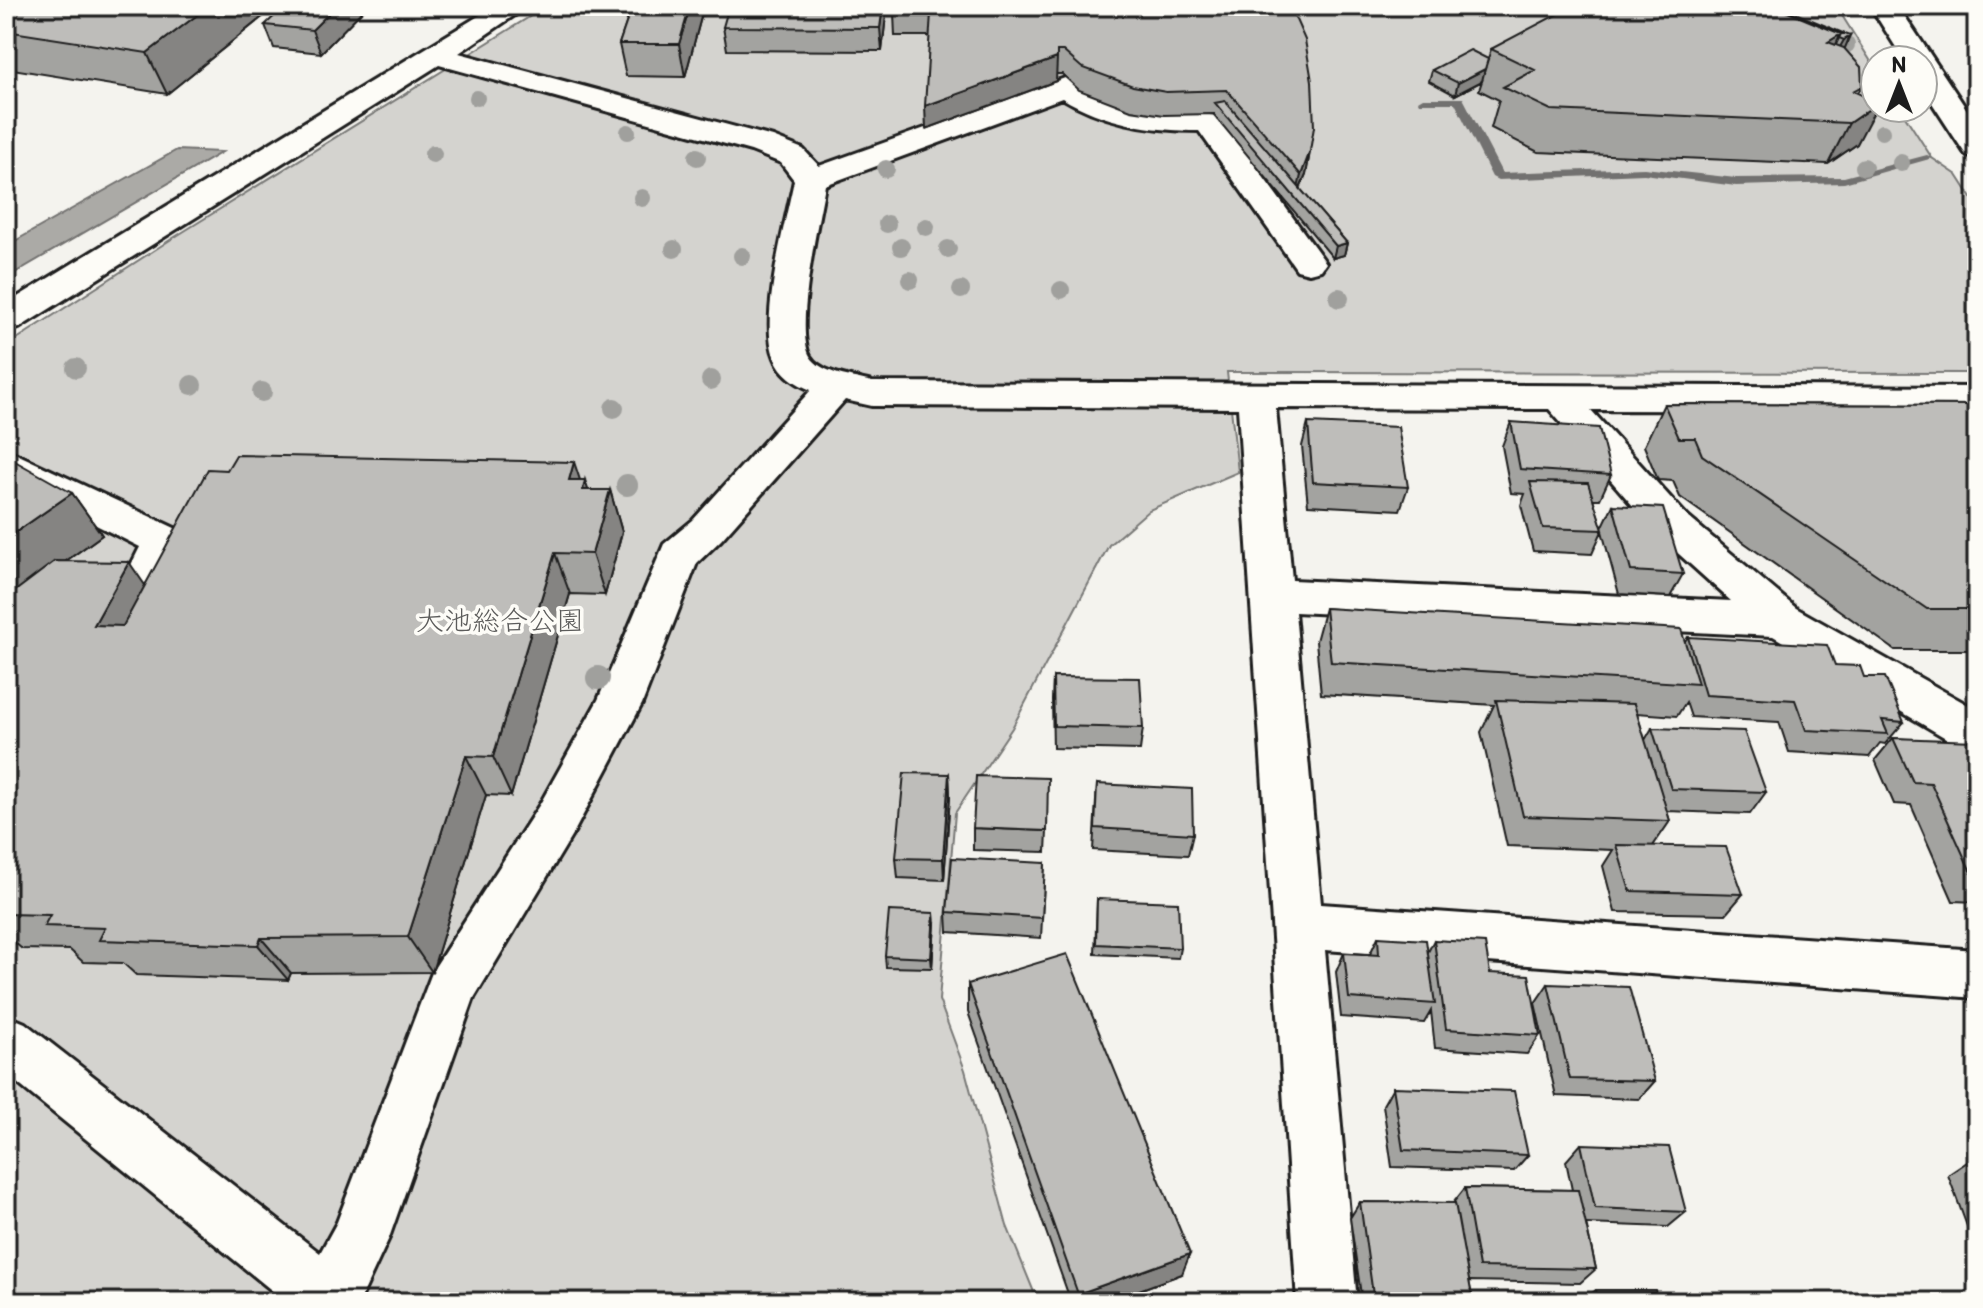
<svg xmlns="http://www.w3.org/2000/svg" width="1983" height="1308" viewBox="0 0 1983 1308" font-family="Itim,'Klee One',sans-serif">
	<rect width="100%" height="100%" fill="#f4f3ee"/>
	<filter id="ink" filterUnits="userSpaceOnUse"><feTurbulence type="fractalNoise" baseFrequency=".0125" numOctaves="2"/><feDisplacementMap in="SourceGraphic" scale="16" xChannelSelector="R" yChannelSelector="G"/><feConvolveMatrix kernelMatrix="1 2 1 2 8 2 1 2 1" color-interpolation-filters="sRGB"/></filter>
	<g filter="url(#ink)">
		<path fill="#d4d3cf" stroke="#787876" stroke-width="2" d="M547,6h1289l39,62v40h25l32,50 25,17 20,31v167l-750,-1 11,100 -89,38 -40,35 -97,183 -57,85 -16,187 26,70 42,156 31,76h-1032v-956l164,-106z"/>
		<path fill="#abaaa6" stroke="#72716f" stroke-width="2" d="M177,150l45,2 -216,126v-32z"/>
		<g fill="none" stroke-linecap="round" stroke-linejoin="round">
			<path fill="#72716f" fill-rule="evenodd" d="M1423,98h40l39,75 142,-5 92,10 108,-1 83,-22 6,3 -89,25 -108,3 -92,-12 -146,6 -6,-3 -37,-74h-36l-1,-2z"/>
			<defs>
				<path id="minor" d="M495,6h33l-69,47 314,84 30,12 16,17 246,-88 70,29 84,9 107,147 -5,7 -12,3 -12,-3 -98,-139c-47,0 -96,-8 -137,-33l-237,87c-6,34 -31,144 -15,171 11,18 44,21 62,26l1105,5v24l-386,-1 97,107 108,91 181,102v43l-16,-6 -188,-111 -478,-24 26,292 656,46v48l-652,-48 32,352h-60l-59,-894 -366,-2 -27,-6 -124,140 -24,23 -55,141 -68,128 -100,166 -85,240 -27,58 2,6h-78l-280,-228v-59l19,8 295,230 17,-31 96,-252 107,-166 58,-104 66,-156 29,-24 118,-130c-15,-6 -30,-16 -36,-32 -17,-37 11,-137 19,-178l-13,-17 -30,-12 -312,-86 -420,263 -13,3v-27zM1276,408l273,1 111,128 71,64 -439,-21z
					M1870,6h28l79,119v32l-11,-2 -43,-66v-29h-19z
					M6,449l173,81 6,11 -27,53 -15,5 -15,-5 -6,-11 18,-36 -134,-67z"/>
			</defs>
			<use href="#minor" stroke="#1c1c1c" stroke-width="6"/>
			<use href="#minor" fill="#fdfcf7" fill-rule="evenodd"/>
		</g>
		<g fill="#a0a09d">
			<circle cx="1847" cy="45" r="8"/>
			<circle cx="477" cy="98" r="8"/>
			<circle cx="628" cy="132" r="8"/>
			<circle cx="1882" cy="132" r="8"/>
			<circle cx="433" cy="154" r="9"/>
			<circle cx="697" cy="157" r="9"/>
			<circle cx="1901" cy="163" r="9"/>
			<circle cx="1864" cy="167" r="9"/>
			<circle cx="886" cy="169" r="9"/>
			<circle cx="642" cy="198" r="9"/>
			<circle cx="887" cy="224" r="9"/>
			<circle cx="926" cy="227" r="9"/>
			<circle cx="901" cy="247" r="9"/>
			<circle cx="674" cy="249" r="9"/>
			<circle cx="948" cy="249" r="9"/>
			<circle cx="742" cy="256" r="9"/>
			<circle cx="910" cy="280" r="9"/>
			<circle cx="961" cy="290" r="9"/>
			<circle cx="1061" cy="290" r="9"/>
			<circle cx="1339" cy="298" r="10"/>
			<circle cx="76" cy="368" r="10"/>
			<circle cx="711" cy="380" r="10"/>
			<circle cx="192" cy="385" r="10"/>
			<circle cx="262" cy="392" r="10"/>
			<circle cx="614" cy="408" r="10"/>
			<circle cx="627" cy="485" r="11"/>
			<circle cx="598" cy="678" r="12"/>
		</g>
		<path fill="#a3a3a0" stroke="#1c1c1c" stroke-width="2" d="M6,6h270l-109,88 -161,-26z
			M367,6l-46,47 -47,-5 -9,-23z
			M632,6h72l-19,71 -59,-1 -7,-32z
			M887,6l-5,45 -155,-1 -4,-23z
			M1287,6l23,145 -4,24 -6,14 47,54 -3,12 -11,3 -119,-143v-1l-50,1 -33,-5 -52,-20 -17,-16h-6v7l-130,48 4,-93h-35l-1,-23z
			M1720,8l130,28 -6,12 18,38 -4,7 -1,51 -29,20 -290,-12 -47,-24 8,-28 -20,-10 3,-9 -27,14 -26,-14 3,-11 56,-11 3,-10z
			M1664,404l313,1v245h-82l-215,-153 -7,-16 -15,-1 -14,-34z
			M1511,422l100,53 -11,24h-7l9,29 11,-23 70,69 -13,23 -51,-3 -17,-63 -10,23 -59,-3 -12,-46 4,-11 -14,-1 -9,-47z
			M1308,423l100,64 -8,23 -92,-5 -6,-59z
			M6,465l66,28 30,42 -36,26 79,24 82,-115 353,10 8,10h22l12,42 -17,63 -35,-1 -59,202 -25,-1 -54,177 -141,1 -3,7 -152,-5 -13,-12 -40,-1 -13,-12 -48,-1 -16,-14z
			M1325,608l360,33 3,-4 147,28 29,12 40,45 -19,22 -5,-1 -11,14 -80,-5 -10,-30 -88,-5 -5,-15 -9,14 -40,-3 8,27 7,-12 114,64 -16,22 -83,-3 3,10 -17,25 90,48 -17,20 -111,-2 -12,-46 10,-16 -106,-4 -26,-114 13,-27 -173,-11 -5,-53z
			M1053,677l90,51 -3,22 -87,-2 -1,-48z
			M1893,738l84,6v158l-24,-1 -42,-96 -17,-1 -19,-44z
			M949,774l1,22 -6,84 -46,-2 -2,-20z
			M1097,784l96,50 -5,21 -95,-5z
			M973,828l74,3 -1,21 -73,-2z
			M1045,863l-4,75 -93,-6 -1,-20z
			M1097,899l83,49 -2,10 -83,-4z
			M935,923l-3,45 -46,-1 -1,-11z
			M1378,937l50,15 6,-12 56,33 50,62 -13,19 -92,-6 -4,-37 -7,12 -83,-6 -5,-45 8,-19 26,1z
			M968,984l214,290 -75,28h-36l-103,-290z
			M1548,984l107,97 -16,18 -83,-3 -21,-93z
			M1393,1087l135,68 -14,16 -122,-4 -9,-62z
			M1581,1144l105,68 -18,15 -82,-3 10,45 -16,14 -111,-2 4,21h-111l-12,-84 10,-16 93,1 12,-15 107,2 -6,-29z
			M1973,1158l4,1v94l-29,-78z
			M1596,1290l63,12h-70l-2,-5z"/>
		<path fill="#858482" stroke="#1c1c1c" stroke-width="2" d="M209,6h67l-109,88 -20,-41z
			M336,6h31l-46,47 -9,-23z
			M690,6h14l-19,71 -6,-33z
			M883,6h4l-5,45 -2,-23z
			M1841,34l-19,40 6,-32z
			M1850,36l-5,12 -5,2v-3l4,-7z
			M1057,58l-1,23 -130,48 -1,-23z
			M1485,69l-3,12 -27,14 3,-12z
			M1875,105l1,3 -19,36 -29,20 21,-41z
			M6,130l6,10 -6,5z
			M1310,151l-4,24 -10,23 5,-23z
			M1347,243l-3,12 -11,3 3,-12z
			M574,462l9,27 2,-9 13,42 -29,-42z
			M610,490l12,42 -17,63 -13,-41z
			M72,493l30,42 -96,69v-65z
			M555,553l15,41 -59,202 -18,-39z
			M129,562l29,42 -33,62 -31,-41z
			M466,756l20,39 -54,177 -24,-35z
			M949,774l1,22 -6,84 -1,-21z
			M934,913l1,10 -3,45 -1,-10z
			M261,938l30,35 -3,7 -30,-35z
			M1190,1254l-8,20 -75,28h-30l1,-8z"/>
		<path fill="#bebdba" stroke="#1c1c1c" stroke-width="2" d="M6,6h203l-62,47 -141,-22z
			M285,6h51l-24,24 -47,-5z
			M632,6h58l-11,38h-60z
			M729,6h154l-3,22 -157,-1z
			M895,6h392l6,7 12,27 7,41 2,46 -4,24 -9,24 -74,-85 -61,2 -33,-6 -52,-19 -18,-16h-6v7l-132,48 6,-93h-37z
			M1573,6h142l5,2 5,-2h48l68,28 -13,8 16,6 17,19 1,19 -9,5 22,10v4l-26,18 -298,-13 -48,-23 32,-17 -44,-21z
			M1783,8l67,28 -6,4 -5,-2 2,-4 -60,-25z
			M1470,50l18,9 -3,10 -27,14 -26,-13z
			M1225,101l122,142 -11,3 -121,-143z
			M1664,404l313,1v204h-50l-225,-154 -7,-17h-16z
			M1511,422l88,6 12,47 -91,-6z
			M1308,423l90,4 10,60 -95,-5z
			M236,455l338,7 -5,18h16l-2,10h27l-18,64 -37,-1 -62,204 -27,-1 -58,181 -147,1 -3,7 -159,-5 6,-12 -61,-2 6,-11 -44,-1v-48l3,-6h-3v-262l49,-37 74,1 -35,63 29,1 85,-157 19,1z
			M13,460l59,33 -66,46v-74z
			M1530,482l58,1 15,47 -60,-2z
			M1613,505l50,3 20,66 -52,-3z
			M1325,608l356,21 17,55 -367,-22z
			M1688,637l139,8 8,20 25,1 4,11h21l19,45 -22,-2 6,14 -82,-4 -11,-30 -90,-5z
			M1053,677l87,1 3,50 -89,-2z
			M1496,700l138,4 36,117 -147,-5z
			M1652,728l92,3 22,61 -95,-3z
			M1893,738l82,3 2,3v137h-2l-44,-98 -18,-1z
			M904,773l45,1 -6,85 -47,-1z
			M976,776l72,2 -1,53 -74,-3z
			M1097,784l95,5 1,45 -98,-6z
			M1616,845l110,2 17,47 -113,-3z
			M952,858l93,5 -3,55 -95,-6z
			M1097,899l81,3 2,46 -84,-4z
			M889,911l45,2 -3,45 -46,-2z
			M1378,937l48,3 9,64 -86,-6 -5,-45 35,2z
			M1434,940l51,3 5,30 39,2 11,60 -94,-6z
			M1067,954l123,300 -112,40 -110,-310z
			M1548,984l81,3 26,94 -85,-2z
			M1393,1087l121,4 14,64 -125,-5z
			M1581,1144l88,3 17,65 -91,-4z
			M1973,1158l4,1v11z
			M1465,1188l113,2 18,79 -117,-2z
			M1360,1202l95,1 18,99h-99z
			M1596,1290h59l4,12h-60z"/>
	</g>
	<g text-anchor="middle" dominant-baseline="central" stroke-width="7" stroke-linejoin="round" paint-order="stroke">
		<g font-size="28" fill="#5c5c5b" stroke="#fdfcf7">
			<text x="500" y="620">大池総合公園</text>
		</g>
	</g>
	<rect width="1983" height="1308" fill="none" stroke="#fdfcf7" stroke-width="32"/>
	<rect x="16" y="16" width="1951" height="1276" fill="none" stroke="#1c1c1c" stroke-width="3" filter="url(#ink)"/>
	<g transform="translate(1899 84)"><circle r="38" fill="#fdfcf7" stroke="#a3a29f" stroke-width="2"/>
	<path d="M0-6L14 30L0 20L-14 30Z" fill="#1c1c1c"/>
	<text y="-12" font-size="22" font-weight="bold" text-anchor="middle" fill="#1c1c1c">N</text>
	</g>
</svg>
